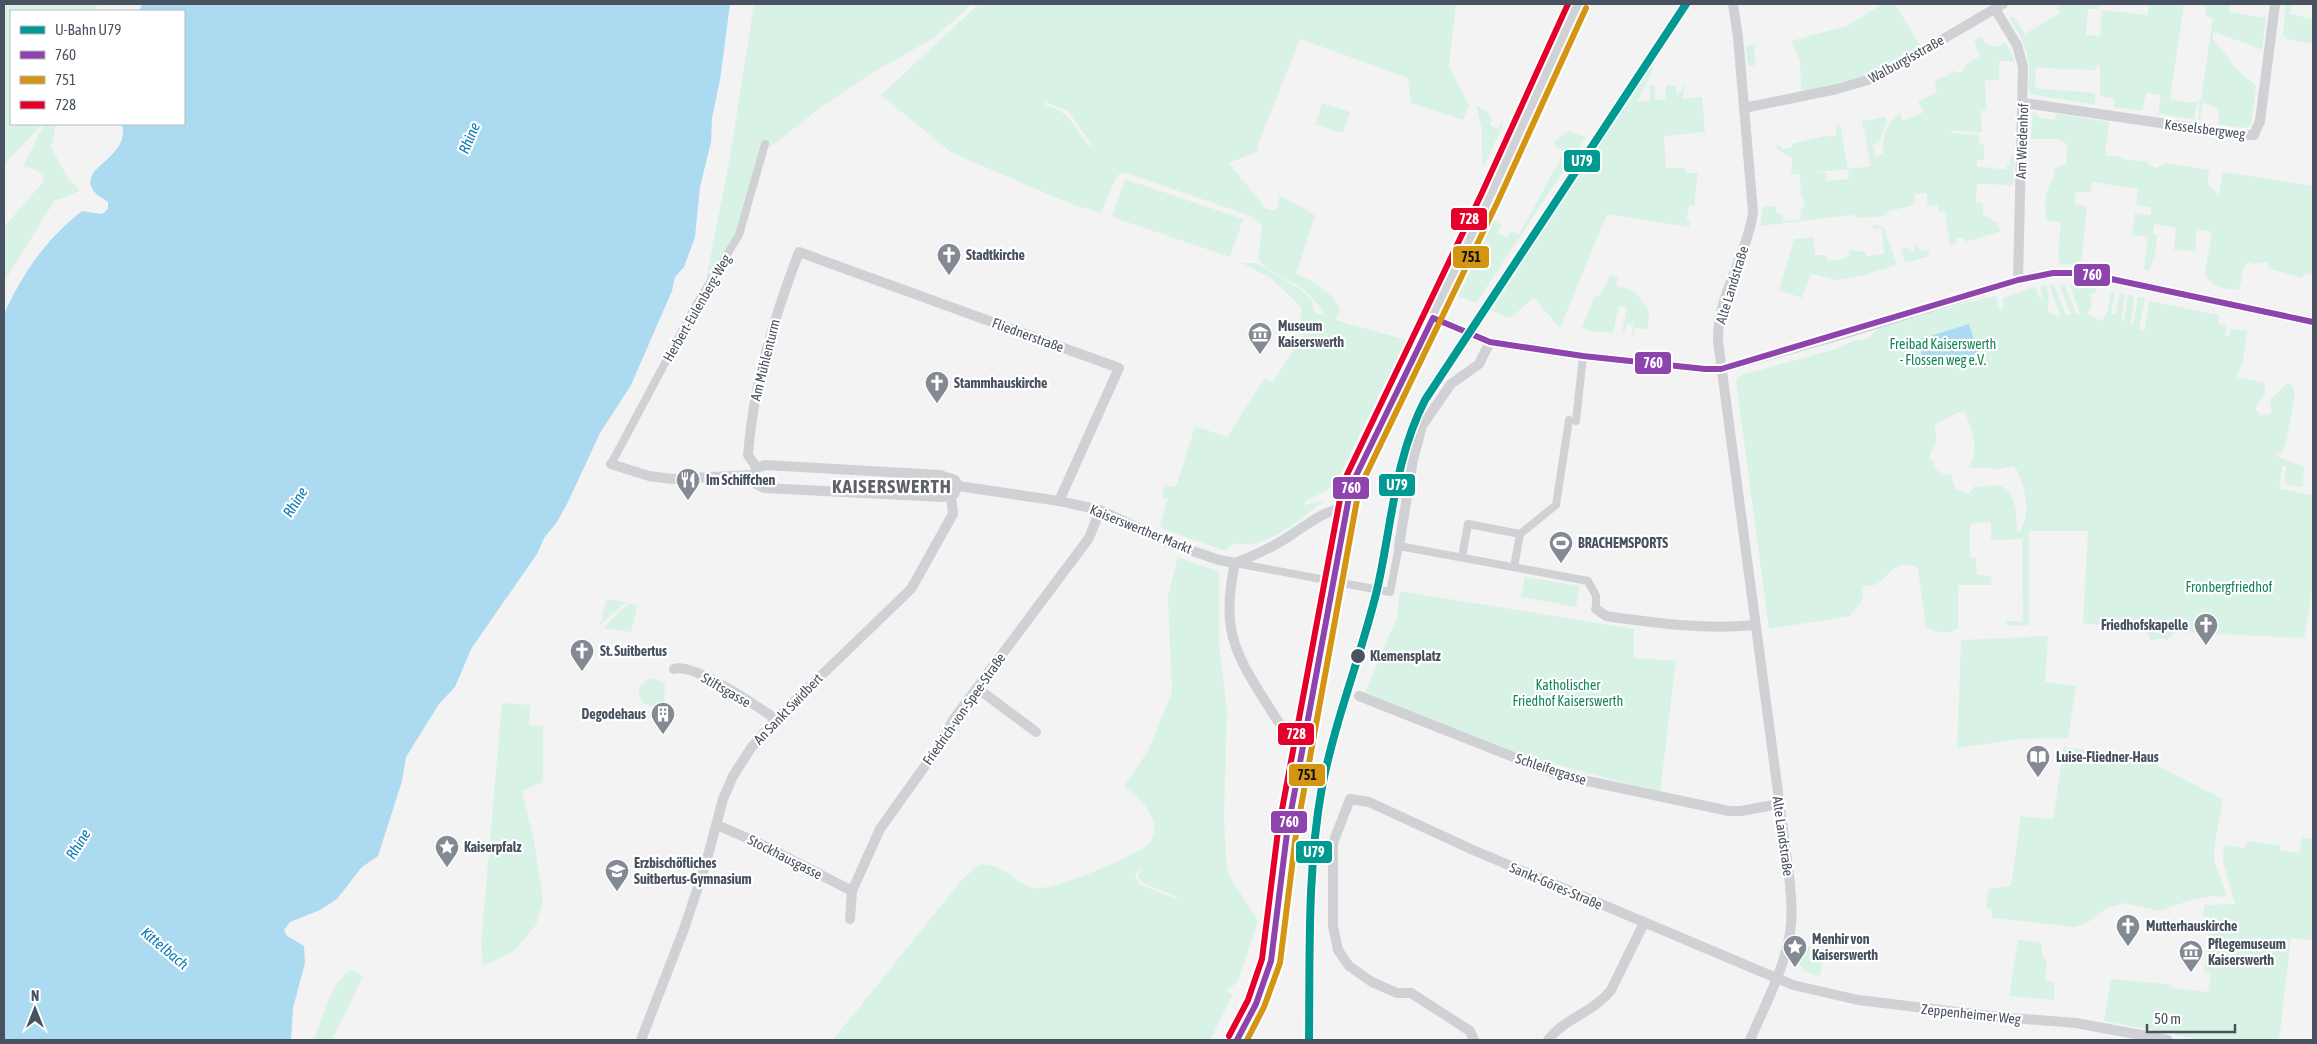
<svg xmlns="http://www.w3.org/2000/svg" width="2317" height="1044" viewBox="0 0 2317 1044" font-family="'Asap Condensed',sans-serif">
	<rect width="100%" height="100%" fill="#f3f3f3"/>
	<path fill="#d8f2e5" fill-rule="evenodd" d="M4,4h94l-3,7h-84v113h31l-38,41z
		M754,4h218l-37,33 -66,38 -46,31 -62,48 -23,78 -26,46 -6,1 24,-122z
		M979,4h477l-7,62 20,39 -6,15 -52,-17 -3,-25 -108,-39 -41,103 -1,9 -29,12 37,46 10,2 4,-16 35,20 -19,59c14,4 40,21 44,36l-5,10 71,20 -67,137 -10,12 -23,12 -2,4 20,-4c-25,19 -57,50 -91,42l-7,8 -63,-22 -3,-4 8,-26 -6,-2 3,-12 8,2 4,-3 18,-58 32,11 37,-58 9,3 30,-47 -3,-11 2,-16 -30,-29 -30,-16h14l42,25 14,12 3,13 10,2c-8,-11 -15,-22 -27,-29 -14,-9 -29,-13 -40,-27l4,-31 -2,-5 -9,-7 -128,-44 -6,4 -16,37 -30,-9 -119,-51 -71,-58zM1045,102l23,9 24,34h-4c-16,-20 -16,-32 -43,-40z
		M1883,4h12l25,41 -51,30 -63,16 -5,-2 -1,-28 -9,-20 56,-15z
		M2062,4h37v5h-11l-2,26 14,1 2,-26 46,5 1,-10 35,-1 -14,95 19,4 12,-3 12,-82 -8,-2 1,-10 -7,-2h31l-1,8 37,6 -4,31 -49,-17v8c11,10 16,20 26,31 5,7 13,8 17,16l-5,37 -6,4 -27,-4 1,-14 -16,-8 -3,18h-2l2,-19 -3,2 -3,16 -36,-5 3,-19 -15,-2 -4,18 -28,-4v-8l-14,-3v-31h-4v5l-60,-2 -1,20 60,5v12l-64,-11c-5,-8 -1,-18 -2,-28 -1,-18 -10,-33 -20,-48l5,-1 11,17 35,-21 -3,-6z
		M2286,4h6l-2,10 23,5v25l-26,-5 -4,-5z
		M1982,37l4,7 11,3 9,-5 9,19h-16v19h-14l1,30 -5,1 1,21 -31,-1v2l28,2v7l5,4v14h-7v6l29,4 1,-5h3l1,-11h3l-1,31 -36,-1 -1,19h7v11l14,9 4,8 -35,11 -2,-5 -8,2 1,4 -7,2 -5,-33 -7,-1v-6l-10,1 -2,-13 -10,1 -3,11 -23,6 -5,5 -28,2 -3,-3 -11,1 -83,10 3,-19 12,-1 2,8h5l2,7 17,-2 -1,-9 5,-6 -4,-9 -1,-21h-9l1,-16 -15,-9 -1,-6 7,6 9,-2v-3l36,-9 1,2 7,-1v-11h4l8,44 23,-3 -9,-46 6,-1 1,2 16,-5 2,5 -8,22 -7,2 4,11 7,-3c-1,-18 3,-28 17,-41l3,9 21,-9 -6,-10 19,-10 -3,-11 17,-7 1,-4 5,3 4,-1 6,-8 13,-8 -6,-15zM1848,169l1,10 -23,2 1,-8h-15z
		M1757,45v2h-3l2,18 -8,1 -2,-20z
		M1653,64l-1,9 -15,29 13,-2v-15h5v15l10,-1 1,-14 11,1v13l2,-8h3v-6h2l-1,14 19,-2 3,35 -41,4 2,32h19l1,5h12l-4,33 -5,-1 -3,16 4,1 -1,5 -82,-13 -47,114 -26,-30 -24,20 -20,-8z
		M1322,103l28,9 -7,21 -28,-9z
		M1476,105l13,8 3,7 -2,5 8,4 3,-6 2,1 -19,43 -2,-4v-33z
		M2033,112l8,6 13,2 2,-6h3l50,8 -4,33 16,2v2l27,3 1,3 7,3 9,-5 44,7 -1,15 11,10 4,-23 90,14v89l-9,-2 -2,5 -34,-10v-7l-15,3 -5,-2c-7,7 -5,19 -10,28 -15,-2 -28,-2 -33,-18l7,-40 -15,-3 -2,22 -21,-1 2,-22 -22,-4 -1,10 4,1c0,11 -3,26 -8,36l-5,-1 4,-33 -16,-2 3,-22 15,2 1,-8 -15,-2 2,-16 -46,-7 -1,10h-16v12l12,2 -6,58 -21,1 -2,-14 3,-29 -14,-1c-2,-11 -3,-24 1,-33 3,-6 6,-11 6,-19l6,-4h6l1,-21 -10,-5h-26z
		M44,124h12l-5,23 17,31 12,12 -10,6 -15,4 -51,82v-55l40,-46 -1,-6c-7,-5 -12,-8 -20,-8z
		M1568,131l18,6 -110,166 -22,-8 31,-76 5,-1 12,7 -4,8 9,5 4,-8 8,5 45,-83 -9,-7 -1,-4z
		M1125,179l118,40 -13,38 -118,-40z
		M1878,225l6,3 13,37 -36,11 -25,4 -25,-6 -9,24 -23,-8 15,-51 19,-2 2,18h11l2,6 18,-3v-2l4,-1 -1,-5 16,2 1,4 18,-2 -2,-26 -9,1v-3z
		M1914,245h4l1,6 8,-1 1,-4 1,10 -24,7 -4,-14 7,-1 1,4 6,-1z
		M1610,275l8,3 -2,7 18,6 15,19 -1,19 -13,-1 -1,9 -2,-1 1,-12 -6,-1 -3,11 -2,-2 5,-24 -8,-2 -6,27 -25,-2 -6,-4 13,-31 4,1z
		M2054,284l12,31h5l-11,-29 5,-1 11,29h4l-10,-29 26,3v5h-5v16l-5,5 16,7 5,-8 4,-21 4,1 -4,21 5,1 3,-22 6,1 -4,26 3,2 4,-27 6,1 -3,29 2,1 5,-29 7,1 -6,31 3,2 3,-1 4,-29 70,14 -1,8 9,3 -2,10h4l2,-7 16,2 -4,28 -6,18 28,6v10l-10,15 5,7 10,-1 2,-3 -2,-11 17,-17 6,3 2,9 -9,48 -4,10 -5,-1 -1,4 28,11 -1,20 -15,-2 -3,-4 1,-15h-4l-3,23 34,6v93l-9,50 -129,-6 -8,8 -6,-2 -10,2 -5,-10 -63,-7 5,-92h-59v94l-22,1 -1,-5h17l-1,-82 -31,1v-18l-19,1 -2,2v33h6l1,17 14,1 1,9h-34v43c-11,8 -20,4 -32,0l-8,-60c-23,-13 -29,11 -44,17 -3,1 -9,1 -12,1l1,13 -13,17 -81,13 -33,-248 5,-6 95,-26 17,-8 14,-2 13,-12 22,-7 3,2 8,-5 13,-2 1,-3 24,-4 1,-2 44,-10 3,13h4v-11l32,-11 5,12 2,-2 -2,-11 6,-1 3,10 -1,17 13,6 -12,-33zM1965,411c6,21 16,37 3,56l33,2 12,-3 4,4c8,21 15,40 3,62l-3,-1c0,-16 -1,-45 -22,-46 -8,0 -13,4 -20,1l-6,8 -14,-5 -4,-15h-8l-8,-6 -1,-6 -5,-5 8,-17 -3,-15 24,-13z
		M1178,557l41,15v73l8,65 -3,108 3,54 31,49 -20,60 -12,11 7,2 -23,46h-377l128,-159 17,-16c21,-5 36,18 55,23 16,5 104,-33 117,-44 14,-25 -9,-44 -26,-58l24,-35 24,-59 -4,-96zM1138,870h3l-3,6c7,15 31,11 40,24l-39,-16 -4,-8z
		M1525,577l55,9 -4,21 -55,-10z
		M1400,591l234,38v29l42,3 -16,131 -129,-34 -166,-65 32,-76z
		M607,599l19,3 -26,23z
		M629,603l8,3 -6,26 -28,-4z
		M2048,636l-3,46 31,4 -8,52 -48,1 -63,9 4,-108z
		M655,678l10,6 -1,20 -12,3 -10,-5 -4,-12 8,-10z
		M502,703l28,2 -1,20 14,1v56l-21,9 12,50 9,58 -7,26 -22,26 -31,15 -2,-22z
		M2064,747l78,11 81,41 -9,49v12l13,37 -15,-1 -21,4 -32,11 -35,-8 -19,6 -13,11 -17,7 -83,-9v-9l-6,-1 2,-19 23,-3 10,-70 32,3z
		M2302,837l11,2v101l-22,-2 -12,102h-75l-100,-19 7,-42 57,5 5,4 35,4 3,-18 -7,-3 6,-54 -7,-2 1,-10 31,-1 -12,-43 1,-16 20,3 3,-7 32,4 2,6 18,2z
		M2018,940l23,2 1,13 5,8 -2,17 9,3v17l-45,-4z
		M1797,946l27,2 -4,28c-18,-3 -25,-12 -23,-30z
		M350,970l13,6 -31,64h-18c9,-24 15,-53 36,-70z"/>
	<path fill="#acdaf0" d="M142,4h588l-10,76 -8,38 -1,24 -11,45 -5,50 -11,30 -9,10 -3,14 -41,94 -31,48 -32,69 -11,20 -13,16 -7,16 -66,95 -16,38 -16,17 -33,53 -4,24 -24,75 -16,11 -25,32 -17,11 -30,12 -6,8 3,6 17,10 1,17 -12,45 -2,32h-287v-726c18,-40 43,-76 78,-103l20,3 6,-5v-7c-5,-4 -12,-7 -15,-12 -15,-23 38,-32 29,-66h62v-113h-45z
		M1969,324l9,29 -52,15 -9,-28z"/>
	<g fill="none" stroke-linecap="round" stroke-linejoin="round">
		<path stroke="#cfd1d4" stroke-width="8" d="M1576,421l7,-65
			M611,464l85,-159 43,-70 26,-91
			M1520,534l36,-29 13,-85
			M1462,557l6,-33 52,10 -6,33
			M1235,563l155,29 9,-46 189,35 8,15v13"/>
		<path stroke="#cfd1d4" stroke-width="10" d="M1733,4l5,33 15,175c-6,44 -36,83 -35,129l71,534c2,19 4,39 1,58 -6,37 -25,72 -40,107
			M1995,9l22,36 6,22 -5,213
			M2024,103l218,32h12l6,-14 15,-117
			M1744,108l93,-19 41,-12 125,-73
			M1433,318l57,24 93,14 122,13h16l126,-36 171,-53 35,-7h30l230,49
			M611,464l38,12 23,3 81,-4
			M765,465l175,10 15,5 3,6 -4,8 -11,3 -179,-9 -8,-4 -3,-9 4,-7z
			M757,468l-9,-13c5,-70 26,-137 51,-203l320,116 -60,133
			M958,486l101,15 41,9 72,34 47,16 16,3
			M1399,546l14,-86 9,-34 29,-42 28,-20 11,-22
			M1235,563c-14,64 -2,88 32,141 11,17 16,31 38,34
			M1235,563c19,-7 36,-15 53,-26 22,-14 33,-25 59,-31
			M1596,609l10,7c49,7 99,14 149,9
			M674,669c19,-7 84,38 102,50
			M977,688l59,44
			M1359,696l200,79 170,36h12l38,-7
			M717,825l48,21 87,45
			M850,919l2,-28 28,-62 62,-87 11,-22 136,-182 11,-28
			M641,1040l43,-111 22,-66 17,-64 10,-23 18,-28 25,-29 135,-130 42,-75 -2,-18
			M1474,1040l-4,-9 -59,-38h-14l-25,-11 -23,-16 -11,-16 -5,-24v-83l17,-44 19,3 104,48 320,135 65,15 141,17 77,6 92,17
			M1548,1040c17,-22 46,-28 63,-50l33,-67"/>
		<path stroke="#d0d3d6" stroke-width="14" d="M1237,1040l19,-36 15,-43 16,-128 64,-347 138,-287 89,-195"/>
		<defs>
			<path id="bus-1" d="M1433,318l57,24 93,14 122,13h16l297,-89 35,-7h30l230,49
				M1237,1040l19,-36 15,-43 16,-128 64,-347 82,-168"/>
			<path id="bus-2" d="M1247,1040l17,-33 16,-44 16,-129 63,-345 138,-286 89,-195"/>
			<path id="bus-3" d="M1229,1036l19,-36 14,-41 16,-128 65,-348 138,-288 87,-191"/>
		</defs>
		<use href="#bus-1" stroke="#fff" stroke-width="10"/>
		<use href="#bus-2" stroke="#fff" stroke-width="10"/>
		<use href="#bus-3" stroke="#fff" stroke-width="10"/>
		<use href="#bus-1" stroke="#8e44ad" stroke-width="6"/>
		<use href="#bus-2" stroke="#d49513" stroke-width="6"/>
		<use href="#bus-3" stroke="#e4002b" stroke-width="6"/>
		<defs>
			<path id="metro-1" d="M1309,1040c1,-84 -2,-170 13,-253 13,-67 39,-131 55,-197 15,-65 17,-130 48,-190l261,-396"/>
		</defs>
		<use href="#metro-1" stroke="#fff" stroke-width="11"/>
		<use href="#metro-1" stroke="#009a93" stroke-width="8"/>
	</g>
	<defs>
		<symbol id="church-pin" viewBox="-11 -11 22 30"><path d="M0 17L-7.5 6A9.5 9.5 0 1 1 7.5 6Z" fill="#848a93" stroke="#fff"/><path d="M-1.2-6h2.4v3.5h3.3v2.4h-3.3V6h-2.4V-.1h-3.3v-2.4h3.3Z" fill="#fff"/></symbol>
		<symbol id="museum-pin" viewBox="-11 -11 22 30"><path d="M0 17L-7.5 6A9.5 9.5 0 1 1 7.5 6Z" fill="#848a93" stroke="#fff"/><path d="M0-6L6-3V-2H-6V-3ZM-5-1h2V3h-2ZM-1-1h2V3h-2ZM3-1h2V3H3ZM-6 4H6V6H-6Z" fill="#fff"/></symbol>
		<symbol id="restaurant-pin" viewBox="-11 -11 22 30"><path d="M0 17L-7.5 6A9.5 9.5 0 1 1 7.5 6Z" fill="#848a93" stroke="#fff"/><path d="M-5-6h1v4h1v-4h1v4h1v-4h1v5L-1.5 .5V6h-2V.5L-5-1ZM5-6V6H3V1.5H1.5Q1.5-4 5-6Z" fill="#fff"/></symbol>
		<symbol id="stadium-pin" viewBox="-11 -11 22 30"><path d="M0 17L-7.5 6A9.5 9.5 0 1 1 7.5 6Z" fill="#848a93" stroke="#fff"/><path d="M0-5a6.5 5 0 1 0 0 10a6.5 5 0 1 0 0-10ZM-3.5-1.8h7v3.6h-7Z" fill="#fff"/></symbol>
		<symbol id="building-pin" viewBox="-11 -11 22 30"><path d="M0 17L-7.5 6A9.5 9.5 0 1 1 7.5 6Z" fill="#848a93" stroke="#fff"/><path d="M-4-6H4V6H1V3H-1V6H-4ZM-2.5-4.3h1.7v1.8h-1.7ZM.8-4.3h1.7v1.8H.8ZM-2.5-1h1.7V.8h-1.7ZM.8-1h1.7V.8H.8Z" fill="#fff"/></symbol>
		<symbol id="library-pin" viewBox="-11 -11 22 30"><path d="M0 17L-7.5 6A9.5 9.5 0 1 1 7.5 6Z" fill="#848a93" stroke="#fff"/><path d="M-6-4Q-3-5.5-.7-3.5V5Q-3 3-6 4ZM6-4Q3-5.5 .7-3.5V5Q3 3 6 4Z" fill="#fff"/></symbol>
		<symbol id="sight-pin" viewBox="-11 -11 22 30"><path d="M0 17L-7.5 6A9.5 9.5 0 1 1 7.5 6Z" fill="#848a93" stroke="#fff"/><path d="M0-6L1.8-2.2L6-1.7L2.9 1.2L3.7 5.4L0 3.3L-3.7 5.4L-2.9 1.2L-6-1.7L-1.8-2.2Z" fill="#fff"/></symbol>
		<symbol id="school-pin" viewBox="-11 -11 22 30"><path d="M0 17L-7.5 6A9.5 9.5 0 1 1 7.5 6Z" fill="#848a93" stroke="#fff"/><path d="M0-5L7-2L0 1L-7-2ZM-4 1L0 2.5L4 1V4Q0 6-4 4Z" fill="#fff"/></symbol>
	</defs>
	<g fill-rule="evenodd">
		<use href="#church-pin" x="935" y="241" width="28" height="38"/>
		<use href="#museum-pin" x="1246" y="320" width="28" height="38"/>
		<use href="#church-pin" x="923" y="369" width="28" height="38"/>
		<use href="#restaurant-pin" x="674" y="466" width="28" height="38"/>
		<use href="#stadium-pin" x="1547" y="529" width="28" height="38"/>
		<use href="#church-pin" x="2192" y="611" width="28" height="38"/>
		<use href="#church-pin" x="568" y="637" width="28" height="38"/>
		<use href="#building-pin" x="649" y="700" width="28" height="38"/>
		<use href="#library-pin" x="2024" y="743" width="28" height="38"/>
		<use href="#sight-pin" x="433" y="833" width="28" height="38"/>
		<use href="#school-pin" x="603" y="857" width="28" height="38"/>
		<use href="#church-pin" x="2114" y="912" width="28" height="38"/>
		<use href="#sight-pin" x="1781" y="933" width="28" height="38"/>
		<use href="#museum-pin" x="2177" y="938" width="28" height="38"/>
	</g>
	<circle fill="#495260" stroke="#fff" stroke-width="2" cx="1358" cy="656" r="8"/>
	<g text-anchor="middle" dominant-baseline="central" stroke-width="4.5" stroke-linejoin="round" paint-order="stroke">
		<g font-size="14" fill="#495260" stroke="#fff">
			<text transform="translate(1906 59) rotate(-29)">Walburgisstraße</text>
			<text transform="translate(2205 129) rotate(7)">Kesselsbergweg</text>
			<text transform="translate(2022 141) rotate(-88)">Am Wiedenhof</text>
			<text transform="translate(1732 285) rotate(-73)">Alte Landstraße</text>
			<text transform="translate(697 308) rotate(-60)">Herbert-Eulenberg-Weg</text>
			<text transform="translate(1028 335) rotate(20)">Fliednerstraße</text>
			<text transform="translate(765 360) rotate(-76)">Am Mühlenturm</text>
			<text transform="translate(1141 529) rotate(22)">Kaiserswerther Markt</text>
			<text transform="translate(726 690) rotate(30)">Stiftsgasse</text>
			<text transform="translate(788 709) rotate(-46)">An Sankt Swidbert</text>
			<text transform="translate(964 709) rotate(-55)">Friedrich-von-Spee-Straße</text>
			<text transform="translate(1551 769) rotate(18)">Schleifergasse</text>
			<text transform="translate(1783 836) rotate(82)">Alte Landstraße</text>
			<text transform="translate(785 857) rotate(27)">Stockhausgasse</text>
			<text transform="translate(1556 886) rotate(23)">Sankt-Göres-Straße</text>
			<text transform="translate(1971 1014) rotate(6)">Zeppenheimer Weg</text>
		</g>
		<g font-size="14" font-weight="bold" fill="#495260" stroke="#fff" text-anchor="start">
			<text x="966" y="255">Stadtkirche</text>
			<text x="1278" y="326">Museum<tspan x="1278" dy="16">Kaiserswerth</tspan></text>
			<text x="954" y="383">Stammhauskirche</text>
			<text x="706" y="480">Im Schiffchen</text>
			<text x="1578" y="543">BRACHEMSPORTS</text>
			<text x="2188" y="625" text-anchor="end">Friedhofskapelle</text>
			<text x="600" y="651">St. Suitbertus</text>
			<text x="646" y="714" text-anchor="end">Degodehaus</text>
			<text x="2056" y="757">Luise-Fliedner-Haus</text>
			<text x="464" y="847">Kaiserpfalz</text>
			<text x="634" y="863">Erzbischöfliches<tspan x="634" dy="16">Suitbertus-Gymnasium</tspan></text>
			<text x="2146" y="926">Mutterhauskirche</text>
			<text x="1812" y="939">Menhir von<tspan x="1812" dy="16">Kaiserswerth</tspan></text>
			<text x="2208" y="944">Pflegemuseum<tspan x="2208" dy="16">Kaiserswerth</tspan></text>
		</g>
		<g font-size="14" fill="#15865c" stroke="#fff">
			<text x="1943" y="344">Freibad Kaiserswerth<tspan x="1943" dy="16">- Flossen weg e.V.</tspan></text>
			<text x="2229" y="587">Fronbergfriedhof</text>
			<text x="1568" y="685">Katholischer<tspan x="1568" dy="16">Friedhof Kaiserswerth</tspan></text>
		</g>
		<g font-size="14" font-weight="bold" fill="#495260" stroke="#fff" text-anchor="start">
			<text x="1370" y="656">Klemensplatz</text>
		</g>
		<g font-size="15" font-style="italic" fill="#087bb4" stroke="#fff">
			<text transform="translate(469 138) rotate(-67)">Rhine</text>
			<text transform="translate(295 502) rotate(-58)">Rhine</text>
			<text transform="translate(78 844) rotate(-58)">Rhine</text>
			<text transform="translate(165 948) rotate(40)">Kittelbach</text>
		</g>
		<g font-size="19" font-weight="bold" letter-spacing="1" fill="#5e6167" stroke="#fff">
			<text x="892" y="486">KAISERSWERTH</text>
		</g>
	</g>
	<g stroke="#fff" stroke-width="2">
		<rect x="1563" y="149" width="38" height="24" rx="5" fill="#009a93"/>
		<rect x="1450" y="207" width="38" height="24" rx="5" fill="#e4002b"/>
		<rect x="1452" y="245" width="38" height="24" rx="5" fill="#d49513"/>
		<rect x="2073" y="263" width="38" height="24" rx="5" fill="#8e44ad"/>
		<rect x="1634" y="351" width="38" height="24" rx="5" fill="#8e44ad"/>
		<rect x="1378" y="473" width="38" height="24" rx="5" fill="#009a93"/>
		<rect x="1332" y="476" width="38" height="24" rx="5" fill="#8e44ad"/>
		<rect x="1277" y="722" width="38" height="24" rx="5" fill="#e4002b"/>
		<rect x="1288" y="763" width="38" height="24" rx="5" fill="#d49513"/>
		<rect x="1270" y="810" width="38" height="24" rx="5" fill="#8e44ad"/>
		<rect x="1295" y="840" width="38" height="24" rx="5" fill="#009a93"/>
	</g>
	<g font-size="14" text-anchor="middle" font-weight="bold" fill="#fff">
		<text x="1582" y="166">U79</text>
		<text x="1469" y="224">728</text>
		<text x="2092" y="280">760</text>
		<text x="1653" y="368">760</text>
		<text x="1397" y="490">U79</text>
		<text x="1351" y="493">760</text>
		<text x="1296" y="739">728</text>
		<text x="1289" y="827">760</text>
		<text x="1314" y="857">U79</text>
	</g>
	<g font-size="14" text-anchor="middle" font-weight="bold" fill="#111">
		<text x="1471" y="262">751</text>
		<text x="1307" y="780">751</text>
	</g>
	<rect width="2317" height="1044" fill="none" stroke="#495260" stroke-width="10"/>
	<rect x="10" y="10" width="175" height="115" fill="#ffffff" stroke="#b6babf"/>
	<rect x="20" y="26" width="25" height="8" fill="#009a93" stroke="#b6babf"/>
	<text x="55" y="35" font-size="15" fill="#495260">U-Bahn U79</text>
	<rect x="20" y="51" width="25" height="8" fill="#8e44ad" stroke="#b6babf"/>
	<text x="55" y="60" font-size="15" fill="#495260">760</text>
	<rect x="20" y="76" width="25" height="8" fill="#d49513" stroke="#b6babf"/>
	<text x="55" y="85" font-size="15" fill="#495260">751</text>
	<rect x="20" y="101" width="25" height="8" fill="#e4002b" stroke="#b6babf"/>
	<text x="55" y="110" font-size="15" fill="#495260">728</text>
	<g transform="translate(35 1009)" stroke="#ffffff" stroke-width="4" paint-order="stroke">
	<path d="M0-4L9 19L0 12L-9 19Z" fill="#495260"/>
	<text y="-8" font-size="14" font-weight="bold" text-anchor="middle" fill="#495260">N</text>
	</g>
	<path d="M2147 1024v8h88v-8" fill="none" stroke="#495260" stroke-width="2.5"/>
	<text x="2154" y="1024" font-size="15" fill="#495260" stroke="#ffffff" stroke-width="4" paint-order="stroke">50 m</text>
</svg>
